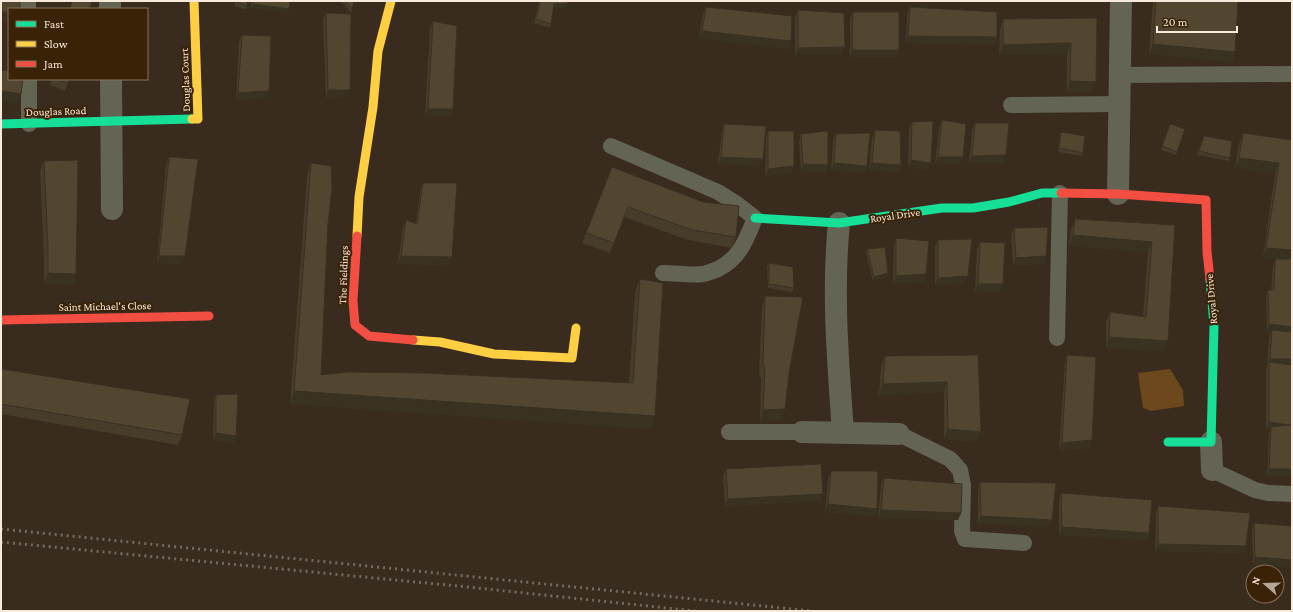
<svg xmlns="http://www.w3.org/2000/svg" width="1293" height="612" font-family="'Crimson Pro',serif">
<style>
.green{fill:#6d481d}
.lines{fill:none;stroke-linecap:round;stroke-linejoin:round}
.lane{stroke:#636453;stroke-width:16}
.street{stroke:#636453;stroke-width:22}
.fast{stroke:#16e098;stroke-width:9}
.slow{stroke:#ffcf43;stroke-width:9}
.jam{stroke:#f24e42;stroke-width:9}
.rail{stroke:#706c5e;stroke-width:3;stroke-dasharray:2 4;stroke-linecap:butt}
.wall{fill:#473c2a}
.shaded-wall{fill:#393122}
.building{fill:#524631;stroke:#393122}
.labels{text-anchor:middle;dominant-baseline:central;stroke-width:4;stroke-linejoin:round;paint-order:stroke}
.street-label{font-size:11px;fill:#f9e9da;stroke:#3a2206}
</style>
<rect width="100%" height="100%" fill="#392b1d"/>
<path class="green" d="M1170 369 1183 390 1184 406 1151 411 1143 408 1138 373Z"/>
<g class="lines">
<path class="lane" d="M28 1V9
M1119 75 1292 74
M1011 105 1119 104
M29 124V79
M611 146 718 192 737 204 755 218C746 240 740 258 718 269 713 271 708 273 703 274 691 276 676 273 663 273
M1057 338 1060 193
M729 432H802
M899 434 950 459 960 470 963 485 962 531 965 539 1024 543
M1212 470 1255 490 1268 493 1292 494"/>
<path class="street" d="M110 1V9
M111 79 112 209
M1118 194 1121 1
M839 223C832 292 838 362 843 432
M802 432 899 434
M1211 442 1212 470"/>
<path class="fast" d="M1 124 192 119
M755 218 839 223 942 208H973L1009 202 1042 193H1061
M1168 442H1211L1214 325 1210 279"/>
<path class="slow" d="M192 119H198L194 1
M357 236 359 197 373 107 378 51 391 1
M413 340 440 342 494 354 572 358 576 328"/>
<path class="jam" d="M1061 193 1118 194 1206 200 1207 252 1210 279
M357 236 353 301 355 325 369 336 413 340
M1 320 209 316"/>
<path class="rail" d="M1 529 812 611
M1 542 468 587 695 611"/>
</g>
<path class="wall" d="M235 1H247V6L246 10 235 6Z
M251 1H290L288 12 251 8Z
M343 1H354L351 13 342 2Z
M539 1H568L565 8H553L551 24 550 28 534 23Z
M1153 1H1238L1235 52 1232 62 1149 54Z
M706 7 791 41 789 49 699 38 703 14Z
M910 7 997 37 994 45 906 43 907 14Z
M798 10 842 55H795V17Z
M853 12 896 57H850V19Z
M326 13 347 97 326 98 323 20Z
M1097 18 1096 82 1092 92H1067V54L999 55 1000 30 1003 19Z
M433 21 451 116H425L430 29Z
M242 35 266 98 236 100 239 42Z
M51 79H69L65 91 50 85Z
M942 120 963 157 960 164H935L939 127Z
M912 122 931 163 928 170 908 167 909 129Z
M975 123 1003 163H969L972 130Z
M724 124 763 159 760 166 718 164 722 131Z
M1170 124 1185 129 1176 155 1161 150Z
M875 130 901 165 898 172 869 170 872 138Z
M768 131 792 173 765 176 766 138Z
M1061 132 1083 153 1082 156 1058 152 1060 136Z
M1243 133 1292 140V476H1267L1269 434 1270 430 1266 429V370L1267 366 1269 337 1271 332H1267L1266 297 1268 290H1271L1273 266 1275 259 1263 258 1275 173 1235 168 1239 144Z
M801 134 828 165 826 172H801L799 141Z
M836 134 867 166 864 173 831 170 833 141Z
M1204 136 1230 158 1229 161 1197 155Z
M169 157 185 256 182 264 157 263 166 165Z
M44 161 76 274 73 285 44 283V258L40 171Z
M311 163 328 224 321 375 629 383 635 292 640 279 655 416 650 429 290 404 307 176Z
M612 167 736 237 732 248 688 240 624 217 610 253 582 243Z
M423 183 452 257 449 265 398 264 403 227 406 220 416 223 420 191Z
M1075 219 1175 225 1168 341 1164 351 1106 348V322L1110 312 1143 316 1148 252 1069 246 1071 229Z
M1014 228 1044 264 1013 265 1011 235Z
M896 238 923 282 893 283 894 245Z
M938 240 965 284 935 285V247Z
M980 242 1000 292 975 291 977 249Z
M867 249 888 273 887 277 873 281 866 253Z
M769 263 794 288 792 292 768 288 767 266Z
M765 296 789 373 785 409 781 420 760 421 761 379 759 374 762 307Z
M978 355 977 442 944 439V392L879 395 881 366 885 356Z
M1067 355 1090 448 1059 450 1065 363Z
M1 369 182 435 178 445 1 414Z
M216 395 236 436 233 443 213 440 214 402Z
M726 469 823 494 820 501 725 506 723 476Z
M831 471 875 516 825 512 828 479Z
M884 478 961 513 958 520 878 518 881 485Z
M980 482 1052 520 1049 527 978 523V489Z
M1061 493 1149 533 1146 540 1059 535V500Z
M1158 506 1246 546 1244 553 1155 551 1156 514Z
M1254 523 1292 526 1253 565 1252 530Z"/>
<path class="shaded-wall" d="M253 4 289 9 288 12 251 8Z
M554 4H567L565 8H553Z
M1 12H9V23L1 22Z
M702 31 791 41 789 49 699 38Z
M908 36 997 37 994 45 906 43Z
M1071 43 1067 54 999 55 1003 45Z
M1153 44 1235 52 1232 62 1149 54Z
M845 47 842 55H795L798 48Z
M852 50H899L896 57H850Z
M1070 81 1096 82 1092 92H1067Z
M328 90H350L347 97 326 98Z
M1 91 21 94 17 104 1 101Z
M269 91 266 98 236 100 238 93Z
M428 109H453L451 116H425Z
M1006 155 1003 163H969L972 156Z
M721 157 763 159 760 166 718 164Z
M938 157H963L960 164H935Z
M1239 158 1279 163 1275 173 1235 168Z
M911 160 931 163 928 170 908 167Z
M834 163 867 166 864 173 831 170Z
M872 163 901 165 898 172 869 170Z
M803 164 828 165 826 172H801Z
M794 166 792 173 765 176 768 169Z
M1073 235 1152 242 1148 252 1069 246Z
M1266 248 1292 250V261L1263 258Z
M159 256H185L182 264 157 263Z
M401 256 452 257 449 265 398 264Z
M1046 256 1044 264 1013 265 1016 258Z
M48 273 76 274 73 285 44 283Z
M888 273 887 277 873 281 874 277Z
M926 274 923 282 893 283 896 276Z
M968 276 965 284 935 285 938 278Z
M978 284H1003L1000 292 975 291Z
M1269 324 1292 327V334L1272 330 1271 332H1267Z
M1109 337 1168 341 1164 351 1106 348Z
M1270 359H1292V366L1269 362 1267 366Z
M947 382 944 392 879 395 883 384Z
M294 391 655 416 650 429 290 404Z
M785 409 781 420 760 421 763 410Z
M1269 422 1292 424V430L1271 427 1270 430 1266 429Z
M948 429 981 432 977 442 944 439Z
M216 433 236 436 233 443 213 440Z
M1092 440 1090 448 1059 450 1062 443Z
M1269 469H1292V476H1267Z
M823 494 820 501 725 506 728 499Z
M828 504 877 509 875 516 825 512Z
M881 510 961 513 958 520 878 518Z
M981 516 1052 520 1049 527 978 523Z
M1062 527 1149 533 1146 540 1059 535Z
M1158 544 1246 546 1244 553 1155 551Z
M1255 557 1292 560V567L1253 565Z"/>
<path class="building" d="M1 1H20V9H9V12H1Z
M72 1H92L90 9H70Z
M236 1H247V6L236 2Z
M253 1H290L289 9 253 4Z
M346 1H354L352 9Z
M540 1H568L567 4H554L551 24 536 19Z
M1156 1H1238L1235 52 1153 44Z
M706 7 792 16 791 41 702 31Z
M910 7 997 12V37L908 36Z
M798 10 844 13 845 47 798 48Z
M853 12H899V50H852Z
M326 13 351 14 350 90H328Z
M1097 18 1096 82 1070 81 1071 43 1003 45V19Z
M433 21 457 26 453 109H428Z
M242 35 271 36 269 91 238 93Z
M1 70 9 71V79H23L21 94 1 91Z
M55 79H69L68 83Z
M942 120 966 124 963 157H938Z
M933 121 931 163 911 160 912 122Z
M975 123H1009L1006 155 972 156Z
M724 124 766 126 763 159 721 157Z
M1170 124 1185 129 1177 152 1162 146Z
M875 130 900 131 901 165 872 163Z
M768 131H794V166L768 169Z
M828 131V165L803 164 801 134Z
M1061 132 1085 136 1083 153 1059 148Z
M870 133 867 166 834 163 836 134Z
M1243 133 1292 140V250L1266 248 1279 163 1239 158Z
M1204 136 1232 141 1230 158 1199 151Z
M169 157 198 159 185 256H159Z
M78 160 76 274 48 273V247L44 161Z
M311 163 331 166 332 188 328 224 321 375 348 372 424 373 633 383 640 279 663 283 655 416 294 391Z
M612 167 703 202 739 206 736 237 692 230 628 207 614 243 586 233Z
M423 183H457L452 257 401 256 406 220 417 224Z
M1075 219 1175 225 1168 341 1109 337 1110 312 1146 317 1152 242 1073 235Z
M1048 227 1046 256 1016 258 1014 228Z
M896 238 929 241 926 274 896 276Z
M972 239 968 276 938 278V240Z
M980 242 1005 243 1003 284H978Z
M885 247 888 273 874 277 867 249Z
M1275 259H1292V327L1269 324 1268 290H1274Z
M769 263 793 267 794 288 769 284Z
M765 296 803 297 789 373 785 409 763 410 765 369 763 364Z
M1272 330 1292 332V359H1270Z
M978 355 981 432 948 429 947 382 883 384 885 356Z
M1067 355 1096 357 1092 440 1062 443Z
M1269 362 1292 365V424L1289 425 1269 422Z
M1 369 190 399 182 435 1 404Z
M238 394 236 436 216 433V395Z
M1289 425 1292 426V469H1269L1271 427Z
M821 464 823 494 728 499 726 469Z
M831 471H878L877 509 828 504Z
M884 478 962 484 961 513 881 510Z
M980 482 1056 483 1052 520 981 516Z
M1061 493 1152 500 1149 533 1062 527Z
M1158 506 1250 513 1246 546 1158 544Z
M1254 523 1292 526V560L1255 557Z"/>
<g class="labels">
<g class="street-label">
<text transform="translate(185 80) rotate(-92)">Douglas Court</text>
<text transform="translate(56 111) rotate(-2)">Douglas Road</text>
<text transform="translate(895 215) rotate(-8)">Royal Drive</text>
<text transform="translate(343 275) rotate(-88)">The Fieldings</text>
<text transform="translate(1211 299) rotate(-95)">Royal Drive</text>
<text transform="translate(105 306) rotate(-1)">Saint Michael's Close</text>
</g>
</g>
<rect width="1293" height="612" fill="none" stroke="#f9e9da" stroke-width="4"/>
<rect x="8" y="8" width="140" height="72" fill="#3a2206" stroke="#86725b"/>
<rect x="16" y="21" width="20" height="6" fill="#16e098" stroke="#86725b"/>
<text x="44" y="28" font-size="12" fill="#f9e9da">Fast</text>
<rect x="16" y="41" width="20" height="6" fill="#ffcf43" stroke="#86725b"/>
<text x="44" y="48" font-size="12" fill="#f9e9da">Slow</text>
<rect x="16" y="61" width="20" height="6" fill="#f24e42" stroke="#86725b"/>
<text x="44" y="68" font-size="12" fill="#f9e9da">Jam</text>
<g transform="translate(1265 584) rotate(290)"><circle r="19" fill="#3a2206" stroke="#86725b"/>
<path d="M0-3L7 15L0 10L-7 15Z" fill="#b6a698"/>
<text y="-6" font-size="11" font-weight="bold" text-anchor="middle" fill="#f9e9da">N</text>
</g>
<path d="M1157 26v6h80v-6" fill="none" stroke="#f9e9da" stroke-width="2"/>
<text x="1163" y="26" font-size="12" fill="#f9e9da" stroke="#3a2206" stroke-width="3" paint-order="stroke">20 m</text>
</svg>
